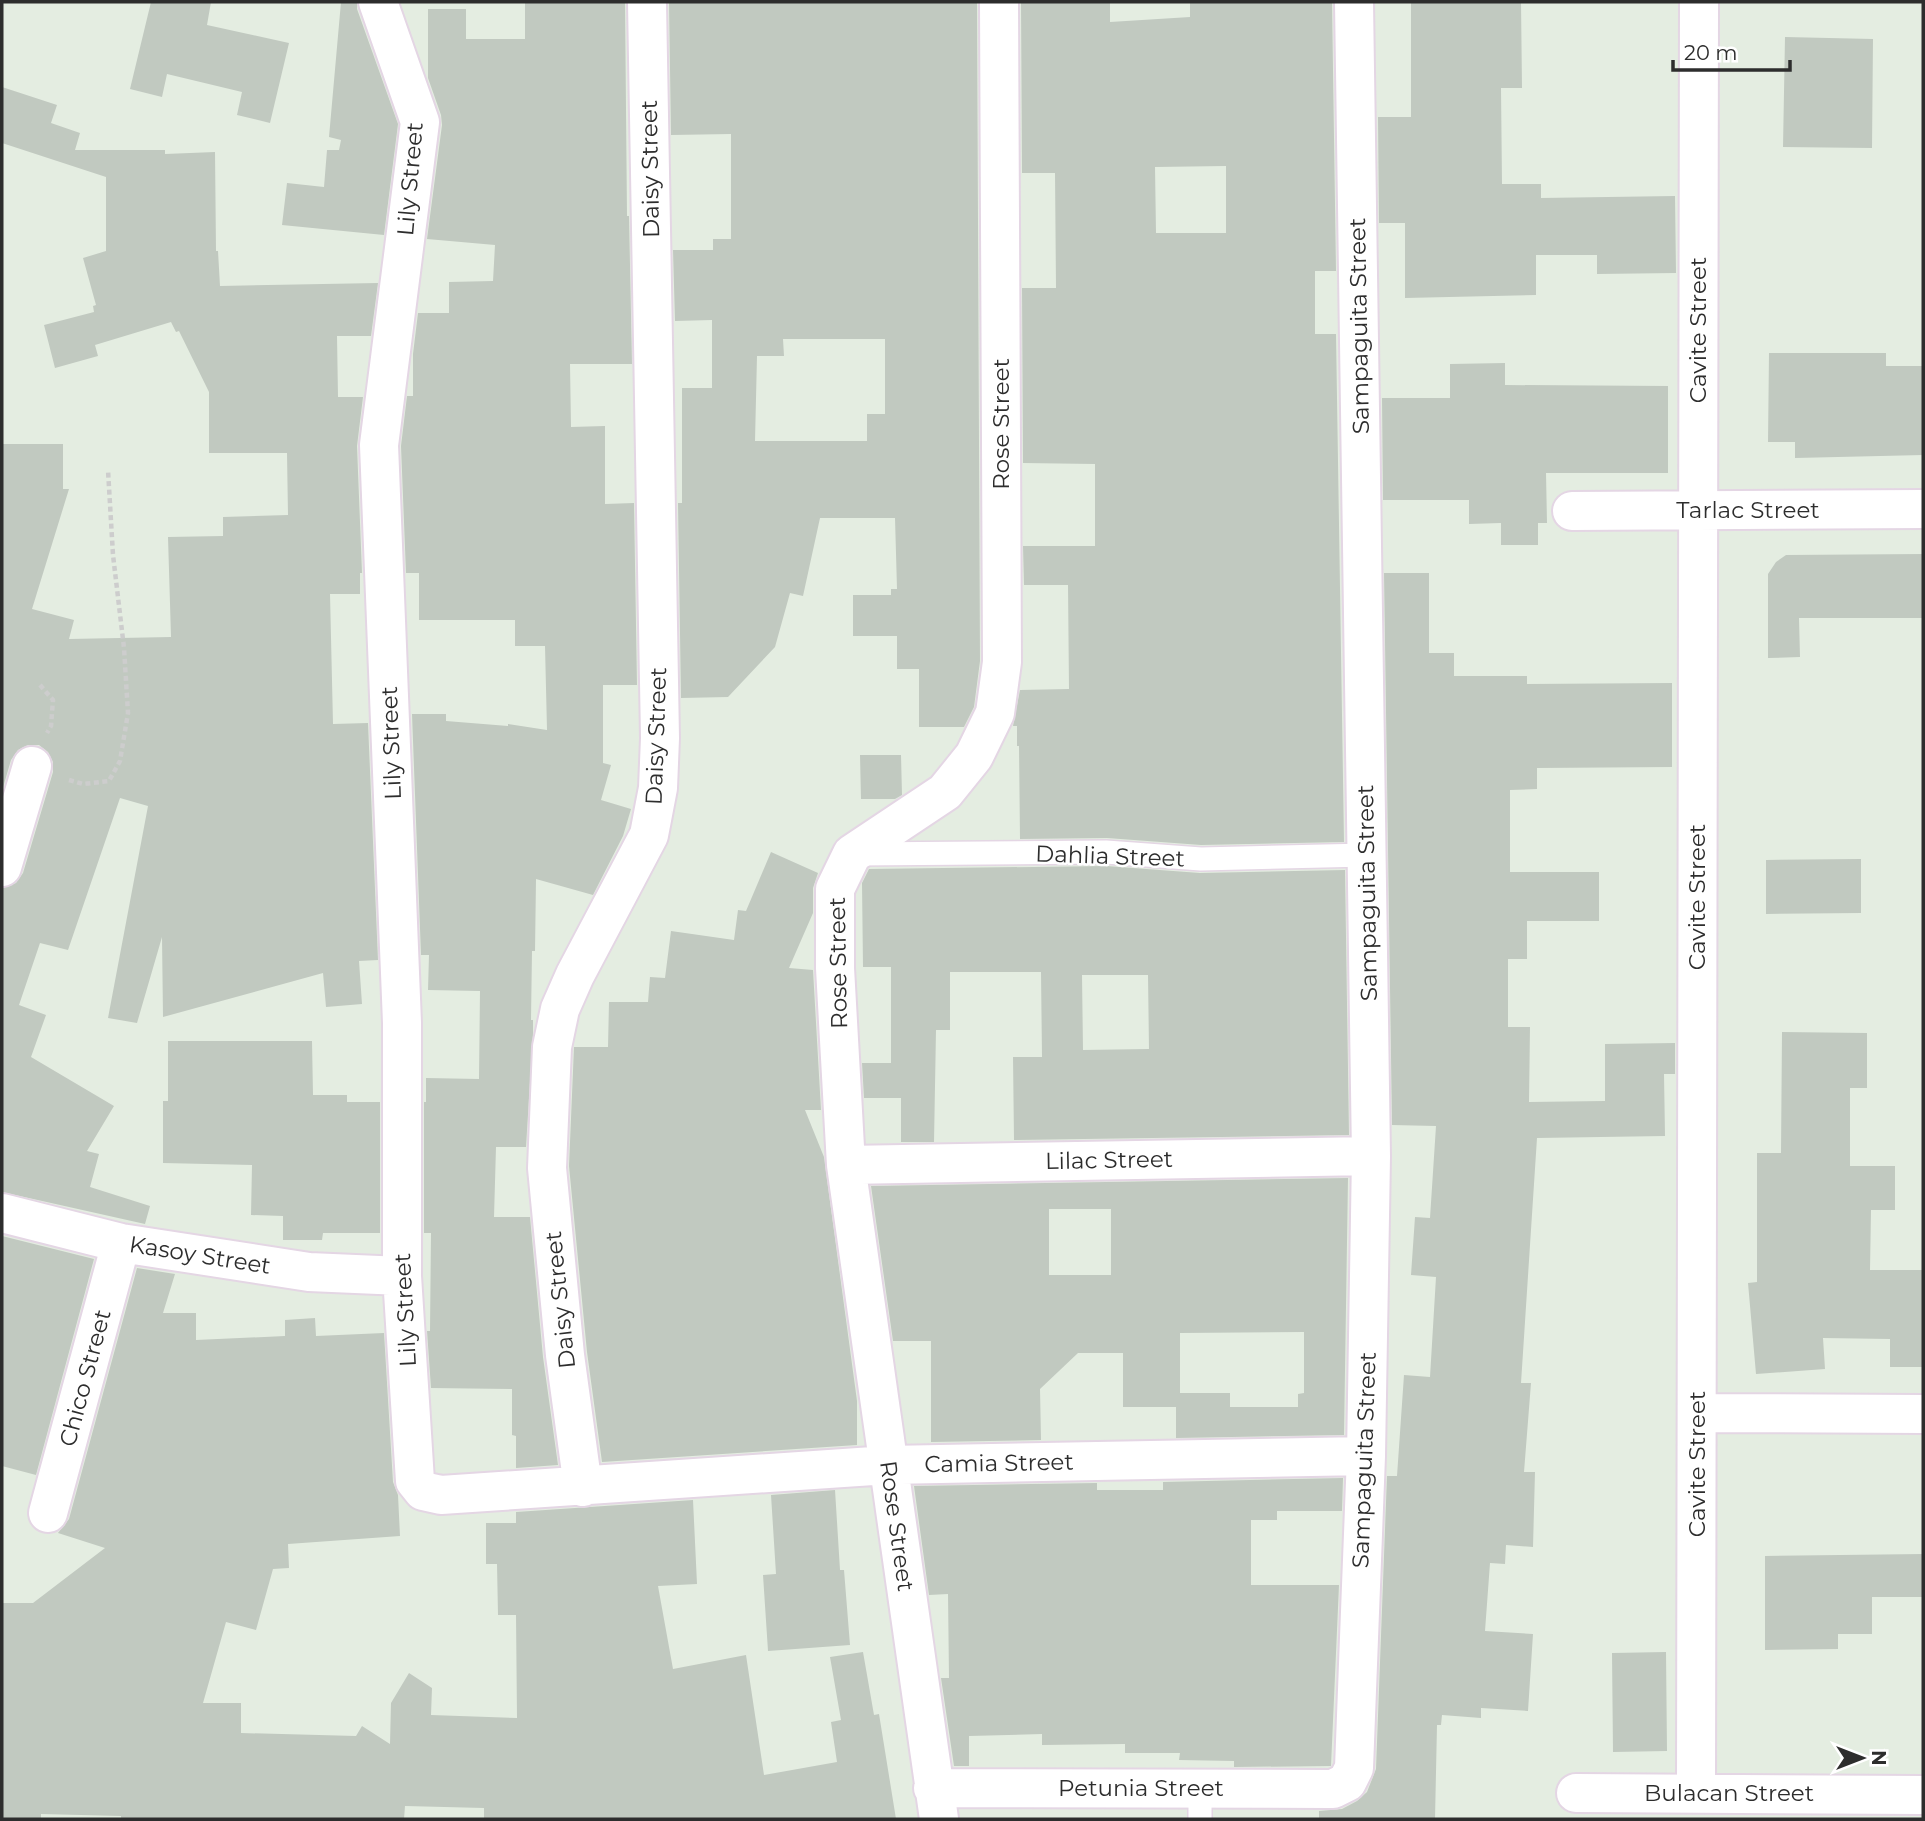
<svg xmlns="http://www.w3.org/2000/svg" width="1925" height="1821" font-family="Montserrat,sans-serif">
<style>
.building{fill:#c1c9c0;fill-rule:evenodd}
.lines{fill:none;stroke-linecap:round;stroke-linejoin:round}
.service-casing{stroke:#e4d6e4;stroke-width:26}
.minor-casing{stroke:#e4d6e4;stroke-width:42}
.path{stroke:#cdcdcd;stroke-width:4.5;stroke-dasharray:5 3.5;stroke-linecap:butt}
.service{stroke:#fff;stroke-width:23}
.minor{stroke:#fff;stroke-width:38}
.labels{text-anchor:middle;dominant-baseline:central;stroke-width:5;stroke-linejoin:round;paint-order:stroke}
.street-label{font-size:23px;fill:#2d2d2d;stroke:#fff}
</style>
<rect width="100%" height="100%" fill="#e4ede1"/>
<path class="building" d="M151 2H211L207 25 289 43 270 123 237 115 242 92 167 74 162 97 130 89Z
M341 2H357V9L398 124 384 235 282 225 287 183 324 187 327 150H339L341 140 329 137Z
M525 2H625L627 216H629L632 364H570L571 427 605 426V504L634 503 637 685H603V763L611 765 601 800 631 809 623 836 593 895 536 879 535 951H532L531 1020H533V1033L526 1147H496L494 1217H530L543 1357 558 1465 516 1468V1436L512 1435V1389L431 1388 427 1331H430L431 1233H424V1102H426V1078L479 1079 480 991 428 990 429 955H421L412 714H446V721L508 726V724L547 730 545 646H515V620H419V573H406L401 446 407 396H413V354L418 313H449V282L493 281 495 245 427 239 442 125 441 115 428 78V9H466V39H525Z
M669 2H977L980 661 974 707 964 727H919V669H897V636H853V595H891V589H897L895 518H820L803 596 790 593 775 647 728 697 681 698 678 503H682V388H712V320L675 321 673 250H713V239H731V134L671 135ZM783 339H885V414H867V441H755L757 356H784Z
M1021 2H1110V22L1190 17V2H1332L1336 271H1315V334H1336L1344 842 1201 845 1107 838 1020 839 1019 746H1017V726H1013L1020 690 1069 689 1068 585H1024L1023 546H1095V464L1023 463 1022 288H1056L1055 173H1022ZM1226 166V233H1156L1155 167Z
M1411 2H1521L1522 88H1501L1502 184H1541V198L1675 196 1676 273 1597 274V255H1536V295L1405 298V223H1379L1378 117H1411Z
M1785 37 1873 39 1872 148 1783 147Z
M2 87 57 105 51 123 80 133 75 150H165V154L215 152 216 251H218L220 286 378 283 371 336H337L338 397H363L357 446 362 573H360V594H330L333 724 368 723 378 960 359 961 362 1004 326 1007 323 973 163 1017 162 937 137 1023 108 1018 148 806 120 798 68 950 40 943 19 1005 46 1015 31 1057 114 1106 87 1151 99 1154 90 1187 150 1206 145 1224 2 1192V888L16 883 23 873 53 772V762L48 752 39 745H28L18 750 11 760 2 791V444H63V489H69L32 609 74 620 69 639 171 637 168 537 223 536V517L288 515 287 453H209V392L179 331 176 332 171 322 95 345 98 356 55 368 44 325 94 312 93 306 96 305 83 258 106 251V177L2 143Z
M1769 353H1886V366H1923V455L1795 458V442H1768Z
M1505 363V385L1668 386V473H1546L1547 523H1538V545H1501V523L1469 524V500H1383L1382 398H1450V364Z
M1923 554V618H1799L1800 657 1768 658V574L1776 562 1786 555Z
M1384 573H1429V653H1454V676H1527V684L1672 683V767L1537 768V789L1510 790V872H1599V921H1527V959H1508V1027H1530L1529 1102 1605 1101V1044L1675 1043V1074H1664L1665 1136 1537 1138 1521 1383H1531L1524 1472H1535L1533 1547 1506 1545 1505 1564 1490 1563 1485 1631 1533 1634 1528 1711 1481 1708V1718L1442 1715 1441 1725H1437L1435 1819H1319V1811L1342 1809 1357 1801 1367 1792 1376 1769 1387 1476H1397L1404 1375 1430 1377 1436 1277 1411 1275 1415 1217 1430 1218 1436 1126 1392 1125Z
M860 755H901L902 795 895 799H861Z
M771 852 818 873 813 888V913L789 968 813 970 821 1110H805L824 1157 857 1401V1445L602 1462 587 1352 569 1166 574 1047H608L609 1002H648L650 977 665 978 671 931 734 940 738 910 746 911Z
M1861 859V913L1766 914V860Z
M1106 866 1200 873 1345 870 1349 1135 1014 1140 1013 1057H1042L1041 972H950V1030H936L934 1142H901V1098H864L862 1063H891V967H863L862 883 869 869ZM1082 975H1148L1149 1049 1083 1050Z
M1782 1032 1867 1033V1088H1850V1166H1895V1210H1871L1870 1270H1923V1367H1890V1339L1823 1338 1825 1369 1756 1374 1748 1283 1757 1282V1153H1781Z
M168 1041H312L313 1095H347V1102H380V1233H323L322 1240H283V1216L251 1215 252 1165 163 1163V1101H168Z
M1348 1178 1344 1435 1176 1438V1407H1123V1353H1078L1040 1389 1041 1440 931 1442V1341H893L871 1186ZM1049 1209H1111V1275H1049ZM1304 1332V1393L1298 1394V1407H1230V1393H1180V1333Z
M2 1236 94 1259 36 1475 2 1466Z
M137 1268 175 1274 163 1313H196V1340L285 1336V1320L315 1318 316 1336 384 1333 393 1482 398 1495 400 1536 288 1544 289 1568 273 1569 256 1630 226 1622 203 1703H241V1733L356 1736 362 1726 390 1744 391 1703 409 1673 432 1688 431 1715 517 1718 516 1615H498L497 1564H486V1523H516V1512L693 1500 697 1584 658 1586 673 1669 746 1655 764 1775 837 1762 831 1722 841 1720 830 1657 863 1652 874 1715 879 1714 896 1819H484V1808L405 1806 404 1819H121V1816L41 1814V1819H2V1603H33L105 1548 58 1533 69 1519Z
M1343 1478 1342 1511H1277V1520H1251V1585H1339L1331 1766 1234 1767V1761L1179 1760 1180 1753H1125V1744L1042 1745V1734L969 1736V1766H954L941 1678H949L948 1594 929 1595 914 1486 1097 1483V1490H1163V1482Z
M835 1490 840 1570H844L850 1645 768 1651 763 1575 776 1574 771 1495Z
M1923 1554V1597H1872V1634H1838V1649L1765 1650V1556Z
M1666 1652 1667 1751 1613 1752 1612 1653Z"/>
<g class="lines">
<defs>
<path id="service" d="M856 854 1106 852 1201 859 1367 855
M1200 1788V1819"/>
<path id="minor" d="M378 2 420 122 379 445 402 1023V1276L415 1481 423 1491 441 1495 888 1465 1366 1456
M1572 511 1923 509
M2 867 32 766
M846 1165 1371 1156
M2 1213 121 1243 309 1272 402 1276
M1697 1413 1923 1414
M583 1487 565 1355 547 1168 552 1047 560 1009 575 975 649 835 658 788 660 738 647 2
M48 1513 121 1243
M933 1788 1333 1789 1347 1782 1354 1768 1366 1456 1371 1156 1354 2
M1696 1792 1699 2
M1576 1793 1923 1795
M939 1819 846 1165 835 968V889L852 854 945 792 974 756 995 713 1002 662 999 2"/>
</defs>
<use href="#service" class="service-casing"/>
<use href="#minor" class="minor-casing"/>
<path class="path" d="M40 685 53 700 51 726 47 733
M69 780 83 784 109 781 120 761 128 713 124 648 113 555 108 470"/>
<use href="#service" class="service"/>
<use href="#minor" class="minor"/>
</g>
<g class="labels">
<g class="street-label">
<text transform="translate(650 169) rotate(-91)">Daisy Street</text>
<text transform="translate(410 179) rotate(-85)">Lily Street</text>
<text transform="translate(1359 326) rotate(-91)">Sampaguita Street</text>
<text transform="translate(1698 330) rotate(-90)">Cavite Street</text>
<text transform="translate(1001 424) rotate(-90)">Rose Street</text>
<text x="1748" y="510">Tarlac Street</text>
<text transform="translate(656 736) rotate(-88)">Daisy Street</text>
<text transform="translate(391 743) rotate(-92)">Lily Street</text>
<text transform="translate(1110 856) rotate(2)">Dahlia Street</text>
<text transform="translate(1367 893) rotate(-91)">Sampaguita Street</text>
<text transform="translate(1697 897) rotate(-90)">Cavite Street</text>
<text transform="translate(838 963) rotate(-91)">Rose Street</text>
<text transform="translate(1109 1160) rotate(-1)">Lilac Street</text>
<text transform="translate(200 1255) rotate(9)">Kasoy Street</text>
<text transform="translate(560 1300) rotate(-96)">Daisy Street</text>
<text transform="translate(405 1310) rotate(-93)">Lily Street</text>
<text transform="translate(85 1378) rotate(-75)">Chico Street</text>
<text transform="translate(1364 1460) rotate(-88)">Sampaguita Street</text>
<text transform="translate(999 1463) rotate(-1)">Camia Street</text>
<text transform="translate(1697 1464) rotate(-90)">Cavite Street</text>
<text transform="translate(897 1526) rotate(82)">Rose Street</text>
<text x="1141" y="1788">Petunia Street</text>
<text x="1729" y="1793">Bulacan Street</text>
</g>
</g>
<rect width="1925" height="1821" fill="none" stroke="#2d2d2d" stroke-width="7"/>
<g transform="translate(1862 1758) rotate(90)" stroke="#ffffff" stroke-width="5" paint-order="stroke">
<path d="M0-5L12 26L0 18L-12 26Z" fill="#2d2d2d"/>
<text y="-10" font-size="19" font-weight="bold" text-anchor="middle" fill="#2d2d2d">N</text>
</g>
<path d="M1673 60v10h117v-10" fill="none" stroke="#2d2d2d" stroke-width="3.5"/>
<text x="1684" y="60" font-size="21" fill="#2d2d2d" stroke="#ffffff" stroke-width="5" paint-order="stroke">20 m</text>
</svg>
